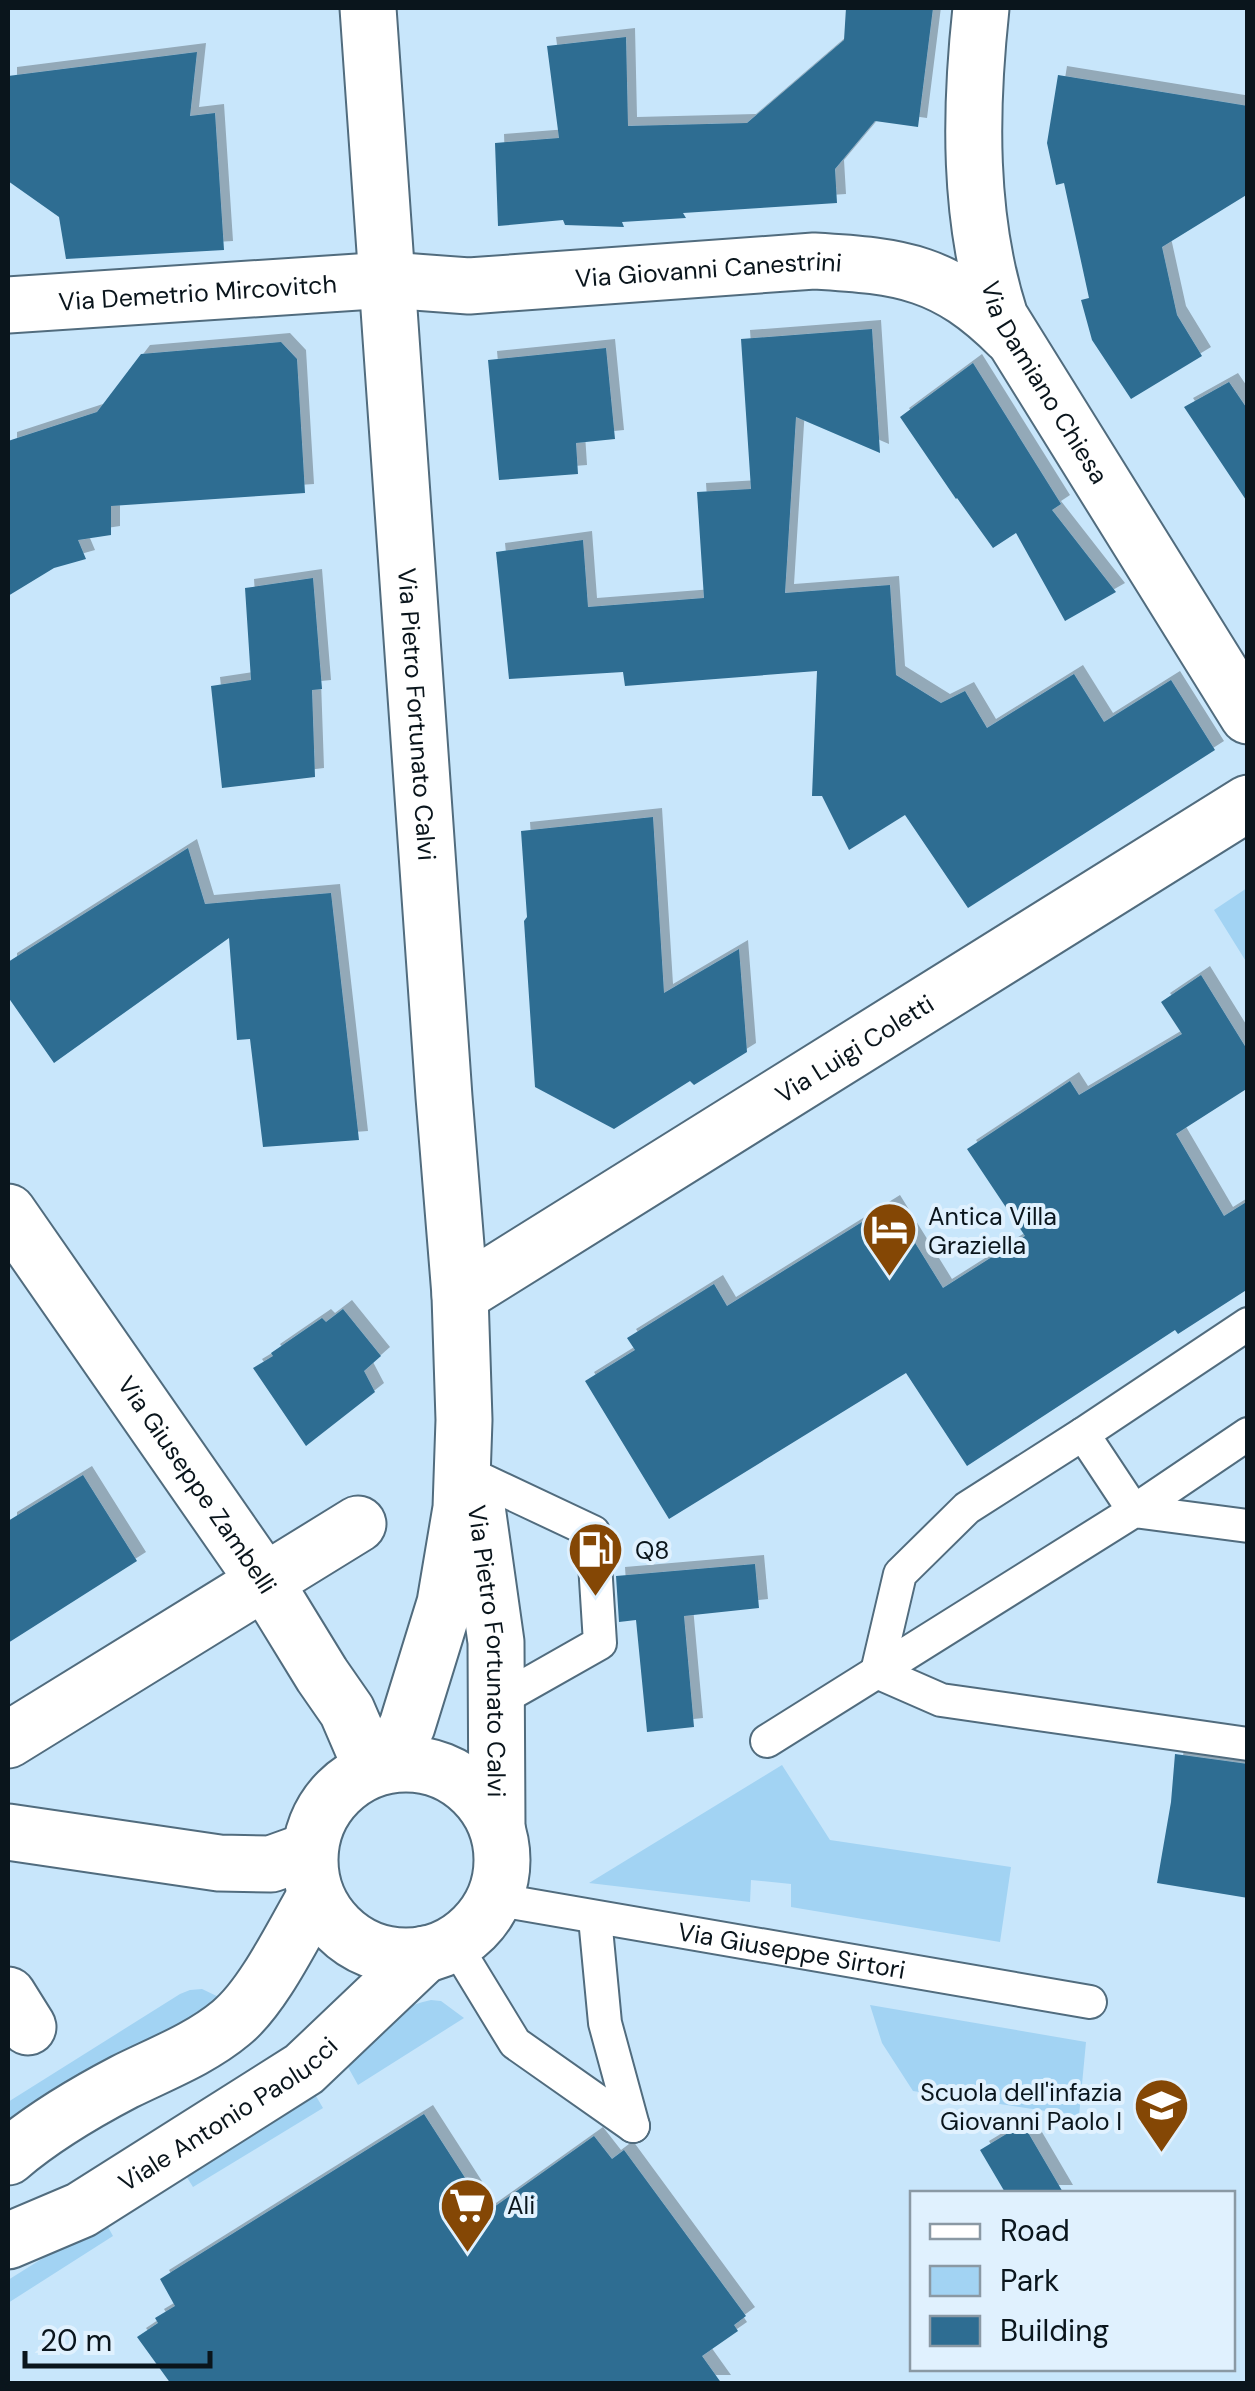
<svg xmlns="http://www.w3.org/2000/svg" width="1255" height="2391" font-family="'DM Sans',sans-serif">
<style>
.green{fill:#a2d3f3}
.building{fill:#2e6d92;filter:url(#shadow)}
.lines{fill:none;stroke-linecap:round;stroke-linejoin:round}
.service-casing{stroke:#516c7e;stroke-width:36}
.minor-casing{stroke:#516c7e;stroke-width:59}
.tertiary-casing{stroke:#516c7e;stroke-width:59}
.service{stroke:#fff;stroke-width:32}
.minor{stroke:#fff;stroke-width:55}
.tertiary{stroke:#fff;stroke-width:55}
.labels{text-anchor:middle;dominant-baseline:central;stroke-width:8;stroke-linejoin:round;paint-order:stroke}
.street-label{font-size:25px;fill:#0a151c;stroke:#e0f1fe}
.poi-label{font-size:25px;fill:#0a151c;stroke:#e0f1fe;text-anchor:start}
</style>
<defs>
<filter id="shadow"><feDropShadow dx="9" dy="-9" stdDeviation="0" flood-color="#0004"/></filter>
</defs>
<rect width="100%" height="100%" fill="#c8e6fb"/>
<path class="green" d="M1247 888V963L1214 910Z
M782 1765 830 1840 1011 1867 1000 1942 791 1907V1884L751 1880 750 1902 589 1883Z
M202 1989 223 1999 160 2036 123 2052 8 2125V2102L180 1994 190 1990Z
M431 2000 441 2001 464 2018 358 2085 344 2060C369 2034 393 2007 431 2000Z
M870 2005 1086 2042 1079 2116 913 2091 882 2043Z
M313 2091 323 2108 193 2187 183 2171Z
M104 2220 113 2236 8 2303V2280Z"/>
<path class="building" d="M846 8H933L918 127 875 121 835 169 837 203 683 213 686 218 622 222 624 227 565 225 563 220 498 226 495 143 559 138 547 46 626 37 628 126 747 123 844 40Z
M197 52 190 116 215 113 224 250 66 259 59 217 8 181V76Z
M1058 75 1248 106V194L1162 247 1177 315 1202 356 1131 399 1092 340 1081 300 1089 298 1064 183 1056 185 1047 143Z
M872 329 880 453 796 417 785 593 890 585 896 675 941 703 965 691 987 728 1074 674 1104 722 1171 680 1215 750 968 908 905 815 849 850 822 796H812L817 671 625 686 623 672 509 679 496 552 583 540 588 607 704 598 697 492 751 489 741 339Z
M281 342 297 359 305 493 111 506V535L78 540 86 559 54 568 8 596V441L97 412 141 354Z
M606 348 615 439 576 443 578 474 499 480 488 360Z
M973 363 1061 504 1052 510 1116 592 1065 621 1016 533 993 548 957 498 956 499 900 417Z
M1229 382 1248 410V503L1184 407Z
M313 578 322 689 312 690 315 777 222 788 211 686 251 680 245 588Z
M653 817 664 993 739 949 747 1052 694 1085 690 1081 614 1129 535 1087 524 921 527 917 521 831Z
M188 848 205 904 331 893 359 1140 263 1147 250 1039 237 1040 229 938 54 1063 8 997V962Z
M1201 975 1248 1051V1088L1176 1134 1224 1216 1248 1201V1289L1178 1334 1175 1330 967 1466 906 1373 669 1519 585 1381 635 1350 627 1338 714 1284 727 1306 891 1204 943 1288 1025 1236 967 1149 1070 1081 1079 1095 1182 1034 1161 1002Z
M343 1309 381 1356 364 1371 375 1392 306 1446 253 1368 273 1356 271 1353 322 1318 326 1322Z
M83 1475 137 1561 8 1643V1521Z
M755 1564 759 1608 684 1616 694 1727 647 1732 636 1620 619 1622 616 1576Z
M1175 1754 1248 1764V1898L1157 1883 1171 1802Z
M424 2114 487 2212 594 2136 612 2159 624 2150 746 2316 734 2325 738 2331 702 2356 722 2384H171L137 2337 158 2323 155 2318 175 2306 160 2279Z
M1023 2124 1064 2194H1006L980 2150Z"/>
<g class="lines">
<defs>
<g id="service">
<path d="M1083 1434 1248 1324"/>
<path d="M1248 1434 1134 1511 1083 1434 967 1508 900 1574 877 1672 941 1700 1248 1744"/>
<path d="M472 1475 593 1532 600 1643 496 1702"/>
<path d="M767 1741 1134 1511 1248 1526"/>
<path id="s1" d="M494 1899 1090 2002"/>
<path d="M595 1918 605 2023 633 2126"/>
<path d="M454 1943 515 2043 633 2126"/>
</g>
<g id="minor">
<path id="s2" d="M981 8C970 110 968 218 1000 317L1248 716"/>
<path id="s3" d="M8 305 388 280 469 286 814 261C903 266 946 272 1010 336"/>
<path id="s4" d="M8 1212 265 1582 322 1675 347 1711 372 1769"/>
<path id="s5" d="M460 1295 1248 803"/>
<path d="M8 1740 358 1524"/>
<path d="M8 1832 219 1863 271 1864 310 1850"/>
<path d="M8 1995 28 2027"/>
</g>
<g id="tertiary">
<path id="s6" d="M368 8 444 1097 460 1295 464 1420 461 1508 445 1603 407 1726 387 1765"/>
<path id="s7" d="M477 1507 496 1642 497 1826"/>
<circle cx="406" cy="1860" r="96"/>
<path d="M8 2157C43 2127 82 2104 124 2082 160 2064 200 2049 231 2023 264 1996 294 1932 316 1895"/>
<path id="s8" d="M8 2241 81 2210 304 2069 425 1954"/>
</g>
</defs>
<use href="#service" class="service-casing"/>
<use href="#minor" class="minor-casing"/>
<use href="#tertiary" class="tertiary-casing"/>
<use href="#service" class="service"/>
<use href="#minor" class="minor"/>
<use href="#tertiary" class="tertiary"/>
</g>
<defs>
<symbol id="hotel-pin" viewBox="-11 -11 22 30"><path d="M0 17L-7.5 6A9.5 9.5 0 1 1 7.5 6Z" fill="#844705" stroke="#e0f1fe"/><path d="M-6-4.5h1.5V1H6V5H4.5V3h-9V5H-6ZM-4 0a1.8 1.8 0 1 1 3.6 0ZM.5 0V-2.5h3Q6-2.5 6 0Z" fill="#fff"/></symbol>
<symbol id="fuel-pin" viewBox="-11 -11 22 30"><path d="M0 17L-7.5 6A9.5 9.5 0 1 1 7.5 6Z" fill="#844705" stroke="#e0f1fe"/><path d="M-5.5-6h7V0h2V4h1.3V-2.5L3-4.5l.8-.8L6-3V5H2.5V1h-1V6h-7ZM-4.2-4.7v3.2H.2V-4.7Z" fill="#fff"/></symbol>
<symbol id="school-pin" viewBox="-11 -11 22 30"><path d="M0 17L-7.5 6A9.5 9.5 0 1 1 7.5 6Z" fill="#844705" stroke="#e0f1fe"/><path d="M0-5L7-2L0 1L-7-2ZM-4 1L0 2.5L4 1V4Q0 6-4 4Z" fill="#fff"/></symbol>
<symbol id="supermarket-pin" viewBox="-11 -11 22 30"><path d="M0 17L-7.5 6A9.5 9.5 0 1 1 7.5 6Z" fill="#844705" stroke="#e0f1fe"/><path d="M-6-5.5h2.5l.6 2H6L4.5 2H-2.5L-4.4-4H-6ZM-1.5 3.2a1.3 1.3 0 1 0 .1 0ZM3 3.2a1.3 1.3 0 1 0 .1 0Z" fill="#fff"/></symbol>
</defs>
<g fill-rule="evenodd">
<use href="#hotel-pin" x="858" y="1198" width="63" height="86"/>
<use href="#fuel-pin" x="564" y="1518" width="63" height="86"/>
<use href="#school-pin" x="1130" y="2074" width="63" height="86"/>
<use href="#supermarket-pin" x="436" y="2174" width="63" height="86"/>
</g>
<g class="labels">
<g class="street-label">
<text stroke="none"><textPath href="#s3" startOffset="702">Via Giovanni Canestrini</textPath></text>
<text stroke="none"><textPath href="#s3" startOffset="190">Via Demetrio Mircovitch</textPath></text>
<text stroke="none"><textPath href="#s2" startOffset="390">Via Damiano Chiesa</textPath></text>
<text stroke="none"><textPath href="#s6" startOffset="708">Via Pietro Fortunato Calvi</textPath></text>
<text stroke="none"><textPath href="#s5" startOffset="465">Via Luigi Coletti</textPath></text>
<text stroke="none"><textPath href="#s4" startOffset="332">Via Giuseppe Zambelli</textPath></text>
<text stroke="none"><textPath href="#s7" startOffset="145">Via Pietro Fortunato Calvi</textPath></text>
<text stroke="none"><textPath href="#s1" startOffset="302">Via Giuseppe Sirtori</textPath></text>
<text stroke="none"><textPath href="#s8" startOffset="255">Viale Antonio Paolucci</textPath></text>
</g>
<g class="poi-label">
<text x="928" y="1216">Antica Villa<tspan x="928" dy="29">Graziella</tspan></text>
<text x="635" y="1550">Q8</text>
<text x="1122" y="2092" text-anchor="end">Scuola dell'infazia<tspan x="1122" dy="29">Giovanni Paolo I</tspan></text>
<text x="507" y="2205">Ali</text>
</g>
</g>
<rect width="1255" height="2391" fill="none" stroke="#0a151c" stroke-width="20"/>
<rect x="910" y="2191" width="325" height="180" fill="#e0f1fe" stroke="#8a99a4" stroke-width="2.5"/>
<rect x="930" y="2224" width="50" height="15" fill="#ffffff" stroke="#8a99a4" stroke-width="2.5"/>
<text x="1000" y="2241" font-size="30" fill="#0a151c">Road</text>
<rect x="930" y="2266" width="50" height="30" fill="#a2d3f3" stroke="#8a99a4" stroke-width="2.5"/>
<text x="1000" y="2291" font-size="30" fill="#0a151c">Park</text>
<rect x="930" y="2316" width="50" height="30" fill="#2e6d92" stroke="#8a99a4" stroke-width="2.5"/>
<text x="1000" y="2341" font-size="30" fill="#0a151c">Building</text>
<path d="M25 2351v15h185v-15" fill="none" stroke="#0a151c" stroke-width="5"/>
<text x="40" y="2351" font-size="30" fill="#0a151c" stroke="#e0f1fe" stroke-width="8" paint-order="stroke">20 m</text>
</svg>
